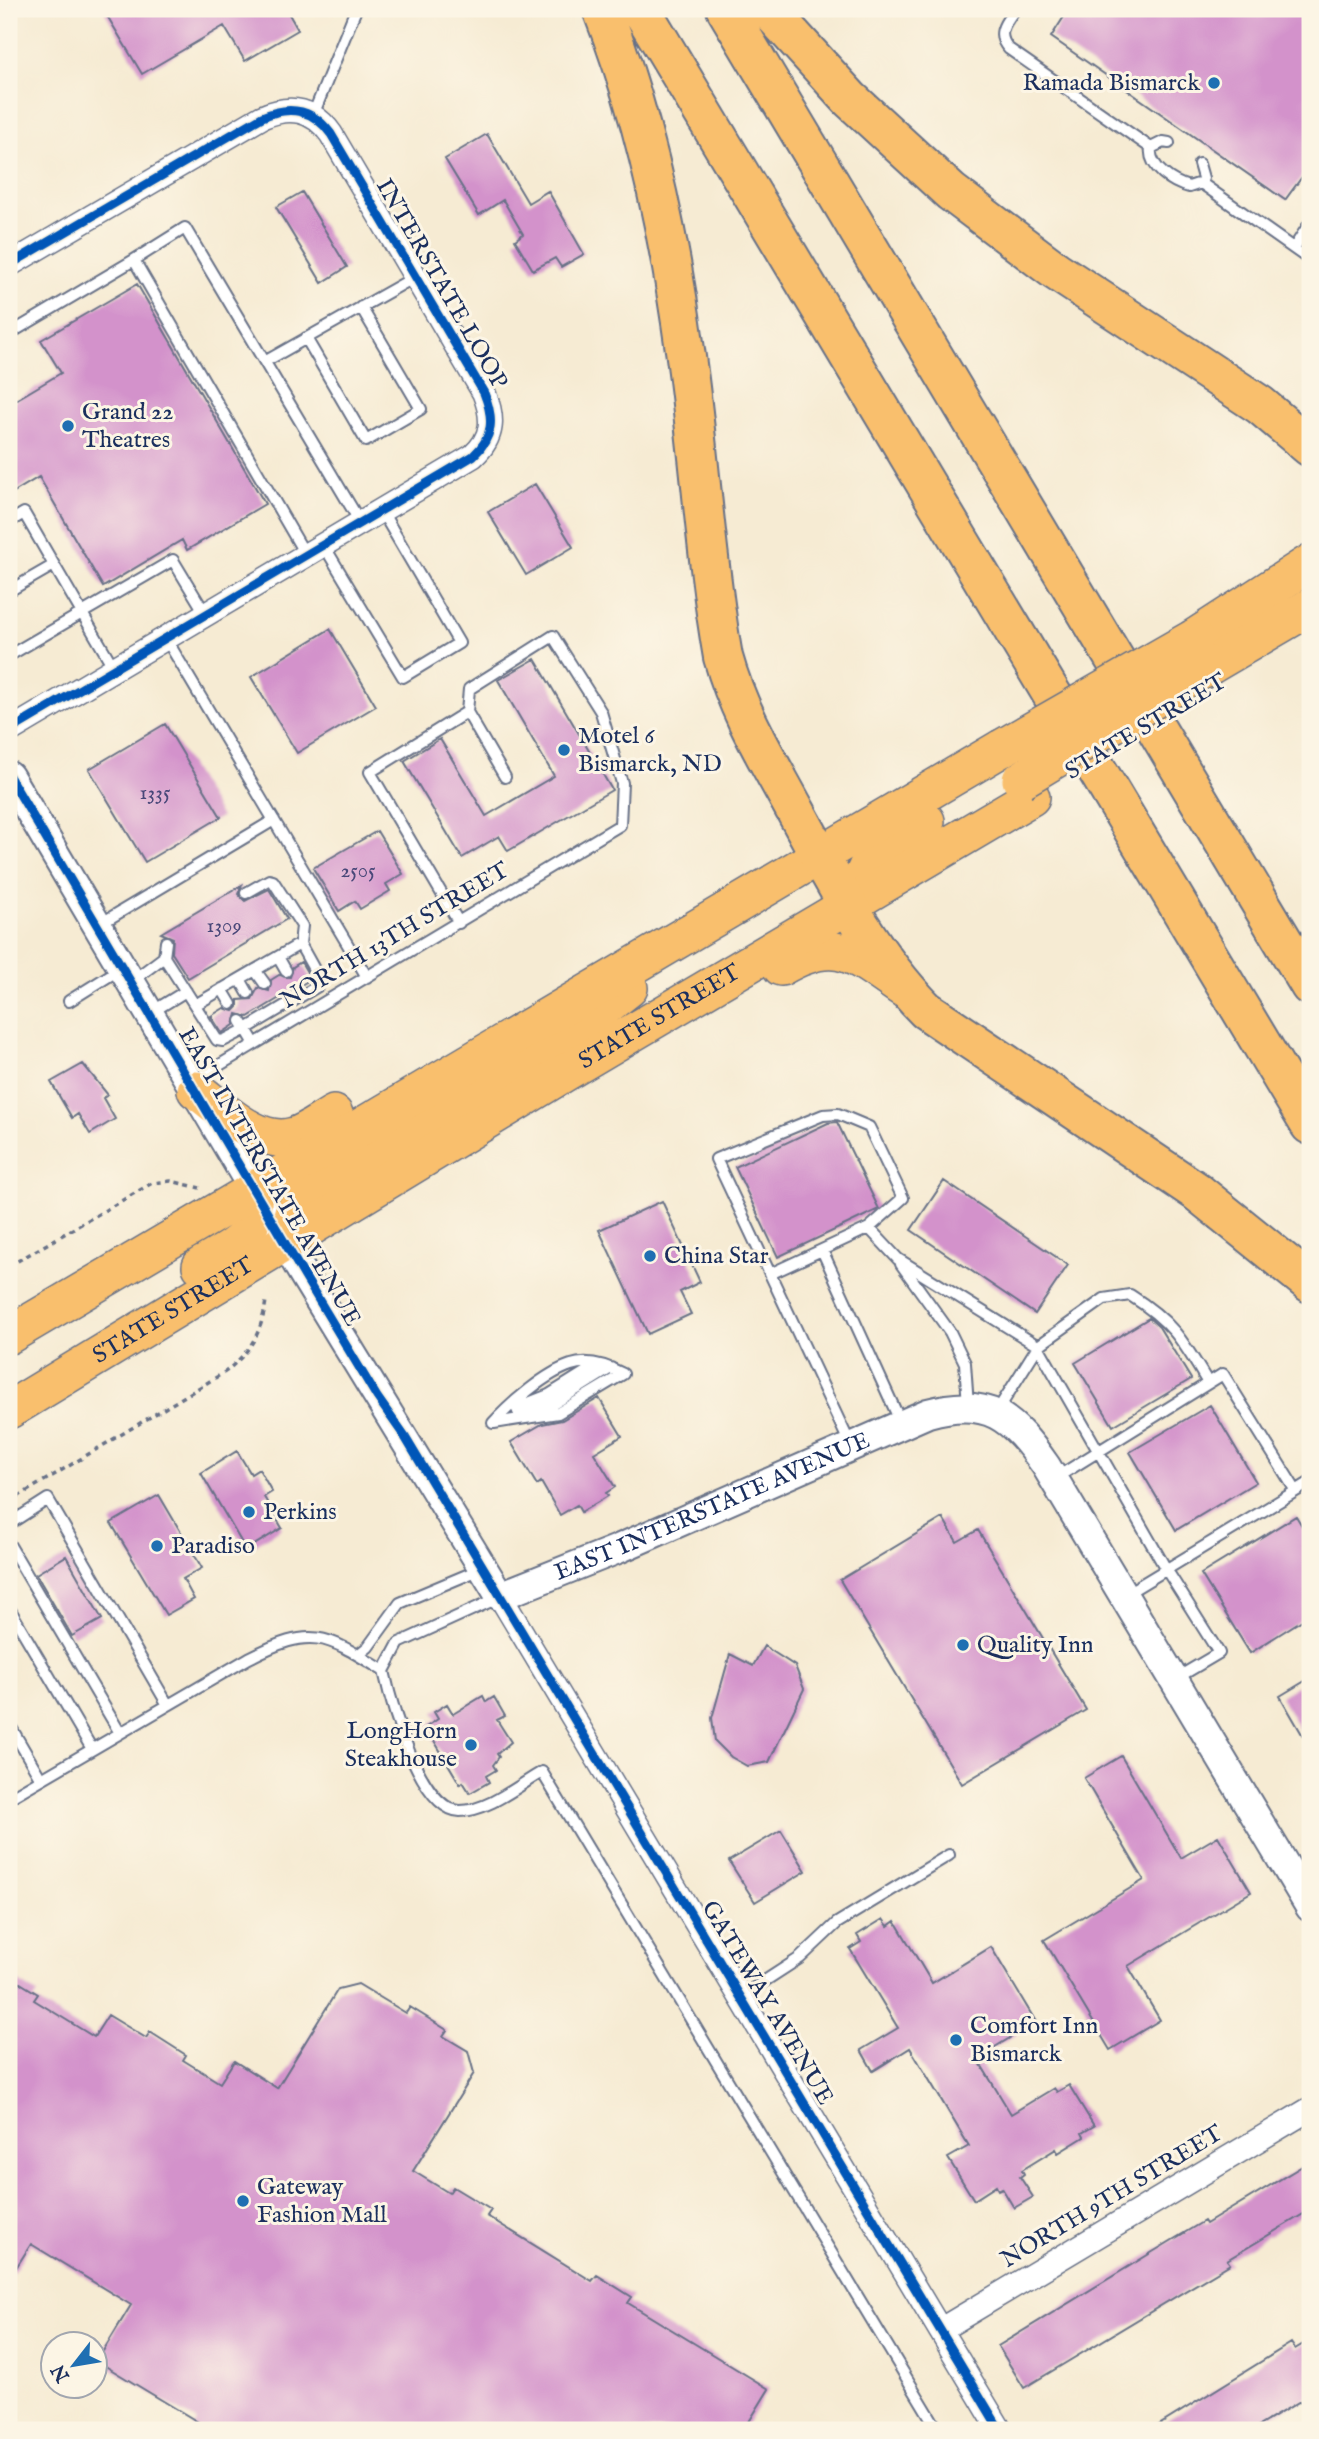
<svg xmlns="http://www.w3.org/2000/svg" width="1319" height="2439" font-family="'IM FELL English',serif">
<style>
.building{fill:#d392cb}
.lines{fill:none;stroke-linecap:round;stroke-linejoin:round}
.service-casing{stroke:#687187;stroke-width:14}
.minor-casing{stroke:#687187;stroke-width:26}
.tertiary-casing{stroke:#687187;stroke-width:32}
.trunk-casing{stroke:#687187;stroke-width:40}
.motorway-casing{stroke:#687187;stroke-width:42}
.path{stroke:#687187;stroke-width:3.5;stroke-dasharray:5 5;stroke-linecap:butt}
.service{stroke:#fff;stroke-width:10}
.minor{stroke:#fff;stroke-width:23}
.tertiary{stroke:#fff;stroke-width:28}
.trunk{stroke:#f9bf6d;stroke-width:37}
.motorway{stroke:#f9bf6d;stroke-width:38}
.trunk-bridge-casing{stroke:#687187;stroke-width:40;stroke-linecap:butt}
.trunk-bridge{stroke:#f9bf6d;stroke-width:37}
.cycleway-casing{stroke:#fcf5e5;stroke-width:13}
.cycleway{stroke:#0057b8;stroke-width:9}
.poi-dot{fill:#1f6fb2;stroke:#fcf5e5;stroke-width:2.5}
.labels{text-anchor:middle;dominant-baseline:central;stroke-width:6;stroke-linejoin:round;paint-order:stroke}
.number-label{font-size:21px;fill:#494879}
.poi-label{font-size:24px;fill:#1b2f5e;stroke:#fcf5e5;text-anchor:start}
.street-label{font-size:24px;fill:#1b2f5e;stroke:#fcf5e5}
</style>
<rect width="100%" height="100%" fill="#fcf5e5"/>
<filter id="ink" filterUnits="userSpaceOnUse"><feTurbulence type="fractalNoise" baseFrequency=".0143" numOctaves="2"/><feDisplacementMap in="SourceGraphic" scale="14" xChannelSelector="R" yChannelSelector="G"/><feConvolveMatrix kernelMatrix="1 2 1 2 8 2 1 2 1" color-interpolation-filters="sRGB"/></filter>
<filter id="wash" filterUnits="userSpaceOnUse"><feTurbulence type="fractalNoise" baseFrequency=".00686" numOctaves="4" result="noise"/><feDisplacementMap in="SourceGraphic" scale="28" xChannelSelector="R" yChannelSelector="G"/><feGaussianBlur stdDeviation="1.57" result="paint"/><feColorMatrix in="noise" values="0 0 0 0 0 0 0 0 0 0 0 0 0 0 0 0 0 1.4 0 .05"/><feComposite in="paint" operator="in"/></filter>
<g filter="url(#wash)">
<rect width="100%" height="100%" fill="#f6ebd3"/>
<g id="blocks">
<path class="building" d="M103 9H286L298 30 245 61 224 26 142 74Z
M1069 9H1310V166L1285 200 1051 37Z
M487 134 528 203 548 191 584 254 561 267 555 258 533 270 515 240 523 234 503 200 479 215 445 159Z
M302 192 347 267 322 283 276 207Z
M137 284 265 504 187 550 182 540 103 587 39 477 9 495V404L61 373 41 340Z
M535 484 573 547 526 575 488 512Z
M330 629 376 706 297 753 251 677Z
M535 659 612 790 508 851 499 836 462 858 404 761 440 739 486 816 554 776 498 680Z
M165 724 221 817 145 862 89 769Z
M377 831 403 874 386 884 390 891 360 909 355 901 339 911 313 868Z
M242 885 238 894 245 901 269 889 287 919 188 978 172 953 173 938 161 933Z
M301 962 311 979 248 1017 237 1014 234 1025 222 1033 211 1016 224 1008 234 1011 238 1007V1000L252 999 258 988 269 991 271 980 279 975 290 977 293 967Z
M83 1064 108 1095 103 1098 115 1119 90 1134 78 1114 72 1118 51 1082Z
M837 1122 879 1209 778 1257 735 1167 828 1123Z
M944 1181 1068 1265 1035 1314 911 1230Z
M662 1201 700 1282 680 1292 691 1314 648 1334 599 1230Z
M1149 1318 1159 1327 1191 1379 1113 1426 1075 1363Z
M599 1398 622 1436 594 1453 615 1487 606 1493 608 1496 581 1512 577 1505 560 1515 541 1482 537 1485 511 1442 542 1424 562 1420Z
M1210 1405 1256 1482 1176 1530 1130 1452Z
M237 1451 251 1474 259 1469 272 1492 264 1497 282 1528 246 1550 201 1473Z
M159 1495 202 1568 183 1579 194 1599 166 1615 111 1523Z
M1296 1516 1310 1539V1615L1250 1653 1201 1574Z
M943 1518 957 1542 978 1530 1086 1710 962 1784 840 1580Z
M66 1556 102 1619 72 1636 36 1574Z
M764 1646 795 1666 804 1689 769 1762 747 1766 731 1757 715 1741 712 1718 730 1654 753 1666Z
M1310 1678V1748L1280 1696Z
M483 1696 486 1702 494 1697 505 1716 497 1720 511 1742 497 1754 499 1757 493 1765 496 1770 486 1776 489 1782 470 1793 463 1782 460 1784 426 1727 438 1719 434 1712 447 1704 453 1714Z
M1121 1756 1181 1858 1218 1836 1251 1892 1128 1966 1160 2020 1110 2050 1044 1940 1144 1880 1084 1778Z
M781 1830 806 1871 755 1902 729 1861Z
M883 1919 888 1926 895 1921 932 1983 991 1947 1036 2022 977 2058 1011 2114 1054 2088 1057 2092 1069 2085 1094 2126 1082 2133 1084 2137 1058 2153 1056 2149 1022 2170 1024 2174 1020 2177 1033 2197 1014 2208 1002 2188 998 2190 996 2186 974 2200 948 2158 969 2146 910 2048 873 2071 861 2050 898 2028 850 1949 861 1942 857 1935Z
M9 1976 38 1994 34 2000 94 2037 108 2015 146 2038 150 2032 186 2055 183 2060 220 2083 234 2061 277 2088 338 1989 358 1984 406 2013 410 2007 447 2030 443 2036 468 2051 474 2073 413 2171 449 2193 453 2187 491 2210 487 2216 592 2281 597 2275 632 2297 628 2303 769 2389 744 2430H192L198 2422 97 2361 131 2305 31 2244 9 2279Z
M1304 2165 1310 2175V2210L1227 2260 1230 2264 1024 2388 998 2346 1146 2256 1204 2221 1206 2224Z
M1310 2340V2395L1252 2430H1151L1291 2343 1295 2349Z"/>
</g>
</g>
<g filter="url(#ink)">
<use href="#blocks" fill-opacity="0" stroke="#687187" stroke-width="2"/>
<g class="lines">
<defs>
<path id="service" d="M1015 9C1005 23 995 34 1009 49L1151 148
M313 115 356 9
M1169 143 1163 142 1151 148C1148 167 1173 183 1189 187L1201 183 1203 178 1199 164
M1201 183 1310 260
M1294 248 1310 223
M9 334 134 260
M306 338 366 441 421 409 361 307
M266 361 415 277
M9 522 24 513 54 565
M323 544 403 677 459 643 381 510
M305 554 134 260 185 228 360 522
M9 591 54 565 114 668
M165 637 367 977
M9 653 10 655 173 560 205 613
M246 893 269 880 273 881 302 926 300 944 320 980 318 986 246 1029 255 1044
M459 923 370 772 467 712 505 777
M100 924 274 820
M166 942 164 957 217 1040 223 1041 246 1029 241 1021
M278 957 286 971
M255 970 265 984
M240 979 248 993
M132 981 164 957
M222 989 231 1004
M69 1001 120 969
M195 1005 300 944
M150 1013 186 991
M193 1081 620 825 622 783 601 712 553 636 469 689 467 712
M869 1228 898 1259 1038 1346 996 1413
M822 1250 901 1423
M901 1264 950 1332 965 1363 968 1405
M770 1274 869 1228 903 1198 869 1127 838 1114 823 1115 716 1159 851 1446
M516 1408 549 1395 597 1365
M518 1412 553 1404 611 1368
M493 1423C511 1403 546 1373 571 1365 588 1359 608 1366 623 1374
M494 1423 558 1413 623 1374
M1054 1479 1223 1374 1296 1491 1124 1595
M1296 1491 1309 1483 1310 1486
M9 1524 48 1499 168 1705
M9 1544 120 1733
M9 1608 92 1749
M358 1655 368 1647 400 1603 481 1569
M384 1671 399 1643 498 1598
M1175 1679 1219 1653 1166 1569 1038 1346 1104 1299 1130 1295C1173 1322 1183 1341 1208 1383
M9 1724 41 1779
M9 1798 249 1658C313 1625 326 1635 384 1671 391 1703 420 1810 460 1811 488 1811 519 1785 542 1772L938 2430
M740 1997 800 1958 837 1923 949 1855
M9 2418 16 2430"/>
<path id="minor" d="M9 265 262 117C290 105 313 109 331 134L484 393C494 418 494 437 473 456L9 731
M500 1596 1000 2430
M940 2330 1310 2109"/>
<g id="tertiary">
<path id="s1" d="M9 776 305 1277 500 1596 618 1549 928 1413C988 1396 1012 1417 1046 1466L1310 1907"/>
</g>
<g id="trunk">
<path d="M1194 638 1310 563"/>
<path d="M1211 665 1310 607"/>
<path d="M850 905 871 859 886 845 926 821"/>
<path d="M781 967C838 934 855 956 904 989"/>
<path d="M196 1090C222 1109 259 1147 294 1136 308 1132 321 1121 334 1114"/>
<path d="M285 1242 293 1212 303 1200 555 1046 629 988"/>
<path d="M201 1266C243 1241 255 1240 253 1188"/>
<path d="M9 1335 1002 748"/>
<path id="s2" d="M9 1410 566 1072 1031 797"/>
</g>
<path id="motorway" d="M602 9C645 118 669 234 685 350 700 452 705 555 723 657 738 712 768 760 795 810 833 880 870 953 926 1010L1196 1191 1310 1283
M641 9 1310 1125
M726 9 1310 986
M768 9 850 99 951 192 1056 271 1260 405 1310 447"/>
</defs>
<use href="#service" class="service-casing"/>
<use href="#minor" class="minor-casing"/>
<use href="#tertiary" class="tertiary-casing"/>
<use href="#trunk" class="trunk-casing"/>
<use href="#motorway" class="motorway-casing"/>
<path class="path" d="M9 1266 152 1183 171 1181 200 1188
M9 1502 225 1372C250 1352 262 1333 266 1300"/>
<use href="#service" class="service"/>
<use href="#minor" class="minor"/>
<use href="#tertiary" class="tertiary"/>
<use href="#trunk" class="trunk"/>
<use href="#motorway" class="motorway"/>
<defs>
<path id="trunk-bridge" d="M1002 748 1194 638
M1021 780 1211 665"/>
</defs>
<use href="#trunk-bridge" class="trunk-bridge-casing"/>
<use href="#trunk-bridge" class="trunk-bridge"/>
<defs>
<path id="cycleway" d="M9 265 262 117C290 105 313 109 331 134L484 393C494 418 494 437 473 456L9 731
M9 776 305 1277 377 1397 405 1437 1000 2430"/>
</defs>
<use href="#cycleway" class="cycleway-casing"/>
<use href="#cycleway" class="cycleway"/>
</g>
</g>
<g class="poi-dot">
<circle cx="1214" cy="83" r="7"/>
<circle cx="68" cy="426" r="7"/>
<circle cx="564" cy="750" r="7"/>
<circle cx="650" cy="1256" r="7"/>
<circle cx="249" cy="1512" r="7"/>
<circle cx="157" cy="1546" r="7"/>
<circle cx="963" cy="1645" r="7"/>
<circle cx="471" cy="1745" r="7"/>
<circle cx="956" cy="2040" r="7"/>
<circle cx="243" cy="2201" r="7"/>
</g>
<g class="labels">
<g class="number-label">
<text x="155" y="793">1335</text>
<text x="358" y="871">2505</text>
<text x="224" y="926">1309</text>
</g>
<g class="poi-label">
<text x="1200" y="83" text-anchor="end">Ramada Bismarck</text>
<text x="82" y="412">Grand 22<tspan x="82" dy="28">Theatres</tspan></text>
<text x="578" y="736">Motel 6<tspan x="578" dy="28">Bismarck, ND</tspan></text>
<text x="664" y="1256">China Star</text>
<text x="263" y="1512">Perkins</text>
<text x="171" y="1546">Paradiso</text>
<text x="977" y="1645">Quality Inn</text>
<text x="457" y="1731" text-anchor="end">LongHorn<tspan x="457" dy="28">Steakhouse</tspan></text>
<text x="970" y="2026">Comfort Inn<tspan x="970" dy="28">Bismarck</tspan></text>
<text x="257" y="2187">Gateway<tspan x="257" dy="28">Fashion Mall</tspan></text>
</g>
<g class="street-label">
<text transform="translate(441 284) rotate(60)">INTERSTATE LOOP</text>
<text transform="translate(1146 727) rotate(-31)">STATE STREET</text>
<text transform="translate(395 936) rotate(-31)">NORTH 13TH STREET</text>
<text stroke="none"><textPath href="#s2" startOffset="760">STATE STREET</textPath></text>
<text transform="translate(269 1177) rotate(60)">EAST INTERSTATE AVENUE</text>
<text stroke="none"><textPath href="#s2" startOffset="192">STATE STREET</textPath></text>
<text stroke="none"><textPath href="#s1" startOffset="1186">EAST INTERSTATE AVENUE</textPath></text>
<text transform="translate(767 2003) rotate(59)">GATEWAY AVENUE</text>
<text transform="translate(1112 2197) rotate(-31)">NORTH 9TH STREET</text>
</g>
</g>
<rect width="1319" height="2439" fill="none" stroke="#fcf5e5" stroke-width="35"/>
<g transform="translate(74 2365) rotate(239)"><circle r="33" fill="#fcf5e5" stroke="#a2a6af" stroke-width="2"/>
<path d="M0-5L12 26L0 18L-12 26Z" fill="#1f6fb2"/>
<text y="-10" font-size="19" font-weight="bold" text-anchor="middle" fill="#1b2f5e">N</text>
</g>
</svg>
